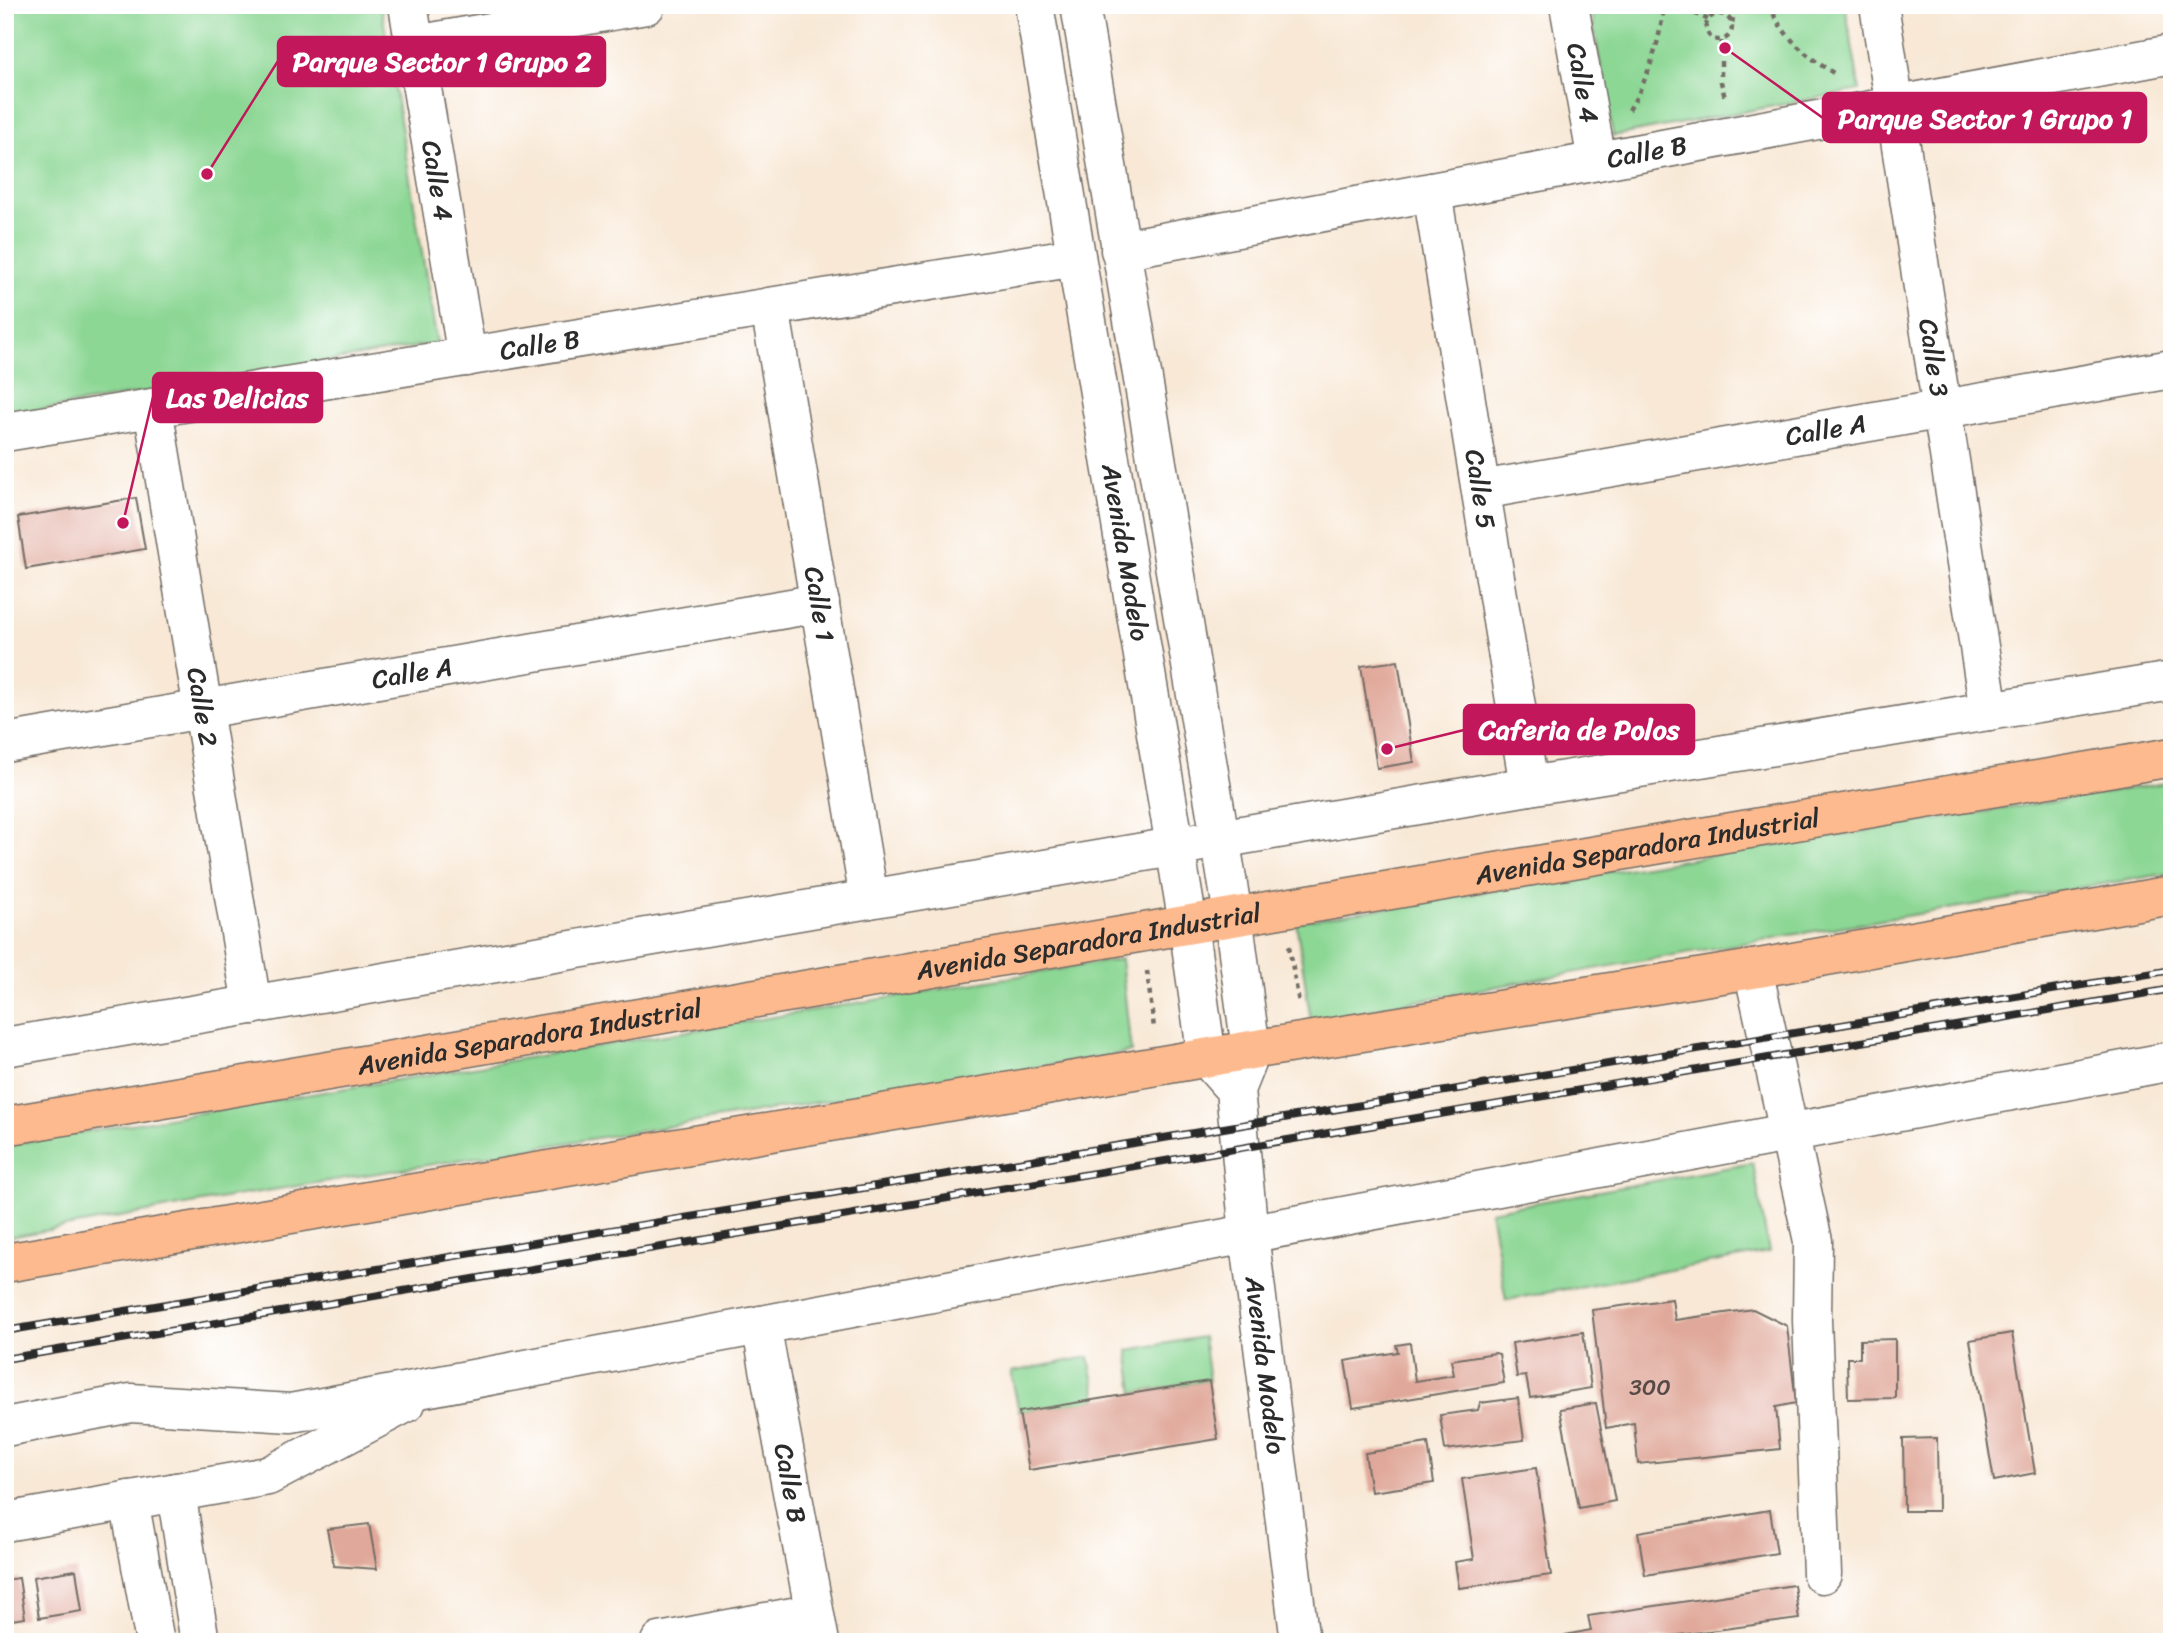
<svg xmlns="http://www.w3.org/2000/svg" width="2177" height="1647" font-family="Sriracha,sans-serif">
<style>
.green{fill:#8cd794;stroke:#5c8160;stroke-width:2}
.building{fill:#e0a89a}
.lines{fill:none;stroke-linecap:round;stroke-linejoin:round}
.minor-casing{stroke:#736d66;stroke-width:41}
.major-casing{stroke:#736d66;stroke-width:41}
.path{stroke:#736d66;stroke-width:4.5;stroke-dasharray:5 5;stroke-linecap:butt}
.minor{stroke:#fff;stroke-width:38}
.major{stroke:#fcba8e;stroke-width:38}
.rail-casing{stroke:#2b2b2b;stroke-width:8}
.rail{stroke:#fff;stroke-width:5;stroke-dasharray:16;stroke-linecap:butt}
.labels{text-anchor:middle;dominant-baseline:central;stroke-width:6;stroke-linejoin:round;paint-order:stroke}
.number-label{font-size:23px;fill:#584a47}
.street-label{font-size:26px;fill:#2b2b2b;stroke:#fff}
.leader{fill:none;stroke:#c2185b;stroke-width:2.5}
.callout-dot{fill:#c2185b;stroke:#fff;stroke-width:2.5}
.callout{fill:#c2185b;stroke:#c2185b;stroke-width:2.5}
.callout-label{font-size:28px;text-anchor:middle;font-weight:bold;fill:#fff}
</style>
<rect width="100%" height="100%" fill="#fff"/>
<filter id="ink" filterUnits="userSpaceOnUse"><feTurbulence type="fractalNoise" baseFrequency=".0143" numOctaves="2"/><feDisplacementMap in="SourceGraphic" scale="14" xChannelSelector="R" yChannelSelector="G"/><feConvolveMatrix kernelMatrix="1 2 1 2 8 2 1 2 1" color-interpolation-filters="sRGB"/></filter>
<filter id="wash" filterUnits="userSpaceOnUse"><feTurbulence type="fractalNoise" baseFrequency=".00686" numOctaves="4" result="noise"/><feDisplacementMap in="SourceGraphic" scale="28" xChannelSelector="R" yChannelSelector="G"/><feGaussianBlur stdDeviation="1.57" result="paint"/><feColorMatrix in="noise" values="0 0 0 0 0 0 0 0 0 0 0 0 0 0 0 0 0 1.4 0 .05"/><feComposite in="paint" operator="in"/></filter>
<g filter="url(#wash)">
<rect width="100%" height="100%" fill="#f8e8d5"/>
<path class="green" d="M5 5H381L437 343 5 416Z
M1590 5H1845L1860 90 1613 136Z
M2172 782V873C1884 919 1597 966 1311 1021L1296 922Z
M1121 959 1131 1052 235 1196 5 1238V1145Z
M1753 1163 1769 1252 1506 1300 1490 1211Z
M1203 1337 1209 1381 1134 1393 1128 1350Z
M1089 1357 1097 1400 1019 1412 1011 1372Z"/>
<g id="blocks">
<path class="building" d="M136 498 145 549 26 569 18 517Z
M1398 661 1414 762 1377 768 1361 666Z
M1672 1299 1675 1320 1753 1309 1787 1326 1796 1403 1776 1407 1780 1449 1638 1464 1634 1423 1606 1428 1592 1310Z
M1583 1332 1591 1388 1530 1398 1526 1376 1517 1377 1512 1343Z
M2012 1333 2035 1473 1994 1481 1970 1340Z
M1895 1339V1398L1848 1399 1847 1358H1860V1340Z
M1410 1343 1415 1381 1454 1375 1451 1360 1495 1353 1499 1354 1504 1383 1353 1408 1345 1361 1398 1352 1396 1345Z
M1209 1381 1218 1439 1029 1470 1019 1412Z
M1518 1398 1524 1440 1445 1450 1440 1415 1478 1410 1480 1403Z
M1596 1403 1615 1501 1579 1508 1560 1409Z
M1937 1438 1938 1511H1904L1903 1439Z
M1428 1443 1434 1483 1371 1492 1365 1453Z
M1536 1468 1551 1575 1459 1588 1455 1562 1474 1559 1462 1479Z
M1770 1510 1777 1553 1645 1575 1638 1532Z
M369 1524 377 1569 334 1566 327 1529Z
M76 1570 82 1611 39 1618 33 1577Z
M19 1578 25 1618 5 1621V1580Z
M1794 1585 1799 1619 1648 1639 1649 1642H1566L1565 1635 1591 1630 1588 1616Z"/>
</g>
</g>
<g filter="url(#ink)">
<use href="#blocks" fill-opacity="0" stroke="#736d66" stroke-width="2"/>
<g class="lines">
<defs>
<g id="minor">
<path id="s1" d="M408 5 467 357"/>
<path id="s2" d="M1034 5 1188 924 1207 1058 1229 1083"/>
<path id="s3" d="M1080 5 1233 915 1251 1050 1235 1090 1249 1234 1300 1642"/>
<path id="s4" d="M1569 5 1597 161"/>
<path id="s5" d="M1879 5 1989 711"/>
<path d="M415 45 646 5"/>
<path id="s6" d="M1432 192 1529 786"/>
<path id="s7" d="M1120 250 2172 54"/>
<path id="s8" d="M770 307 869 899"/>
<path id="s9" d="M153 408 252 1005"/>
<path id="s10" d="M5 432 1076 257"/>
<path id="s11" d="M1481 490 2172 369"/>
<path id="s12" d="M5 743 820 603"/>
<path d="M1753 969 1813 1241 1812 1320 1822 1574"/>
<path d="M5 1047 1529 786 2172 681"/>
<path id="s13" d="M761 1325 820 1642"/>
<path d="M5 1427 131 1403 291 1413 2172 1061"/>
<path d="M176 1492 200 1642"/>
<path d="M129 1500 155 1642"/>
<path d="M5 1522 268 1476 406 1403"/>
<path d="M660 1642 814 1613"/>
</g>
<g id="major">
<path id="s14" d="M5 1126 2172 757"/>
<path d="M5 1263 1251 1050 1753 969 2172 895"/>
</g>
</defs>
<use href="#minor" class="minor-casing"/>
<use href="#major" class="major-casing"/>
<path class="path" d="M1676 5 1709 20
M1769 5C1783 37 1806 56 1835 74
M1706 27a13 13 0 1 1 26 0a13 13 0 1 1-26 0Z
M1732 23 1736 5
M1721 41V82L1725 98
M1629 110C1648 79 1660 42 1664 5
M1289 946 1299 1003
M1147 971 1154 1028"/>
<use href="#minor" class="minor"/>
<use href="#major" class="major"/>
<defs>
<path id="rail" d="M5 1331 2172 970
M5 1359 2172 989"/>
</defs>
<use href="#rail" class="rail-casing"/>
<use href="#rail" class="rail"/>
</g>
</g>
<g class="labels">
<g class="number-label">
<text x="1650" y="1387">300</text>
</g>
<g class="street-label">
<text stroke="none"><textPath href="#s4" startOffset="79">Calle 4</textPath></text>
<text stroke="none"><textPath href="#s7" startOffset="536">Calle B</textPath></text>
<text stroke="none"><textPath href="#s1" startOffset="178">Calle 4</textPath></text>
<text stroke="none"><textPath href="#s10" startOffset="542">Calle B</textPath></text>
<text stroke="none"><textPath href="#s5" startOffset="357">Calle 3</textPath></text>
<text stroke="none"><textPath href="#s11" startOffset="350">Calle A</textPath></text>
<text stroke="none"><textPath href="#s6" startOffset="301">Calle 5</textPath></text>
<text stroke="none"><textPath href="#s2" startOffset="555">Avenida Modelo</textPath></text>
<text stroke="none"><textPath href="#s8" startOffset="301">Calle 1</textPath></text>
<text stroke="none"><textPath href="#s12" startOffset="413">Calle A</textPath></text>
<text stroke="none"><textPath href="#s9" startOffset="303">Calle 2</textPath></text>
<text stroke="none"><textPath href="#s14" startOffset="1666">Avenida Separadora Industrial</textPath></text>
<text stroke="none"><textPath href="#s14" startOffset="1099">Avenida Separadora Industrial</textPath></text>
<text stroke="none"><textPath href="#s14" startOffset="532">Avenida Separadora Industrial</textPath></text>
<text stroke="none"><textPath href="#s3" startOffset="1379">Avenida Modelo</textPath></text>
<text stroke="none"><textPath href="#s13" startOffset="161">Calle B</textPath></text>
</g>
</g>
<path class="leader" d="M207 174L278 61M1725 48L1823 118M123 523L153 397M1387 749L1464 730"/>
<g class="callout-dot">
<circle cx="207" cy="174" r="7"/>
<circle cx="1725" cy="48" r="7"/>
<circle cx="123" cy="523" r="7"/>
<circle cx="1387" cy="749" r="7"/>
</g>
<g class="callout">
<rect x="278" y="37" width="327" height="49" rx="7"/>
<rect x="1823" y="93" width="323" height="49" rx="7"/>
<rect x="153" y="373" width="169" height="49" rx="7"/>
<rect x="1464" y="705" width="230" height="49" rx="7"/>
</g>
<g class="callout-label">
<text x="442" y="71">Parque Sector 1 Grupo 2</text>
<text x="1985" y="128">Parque Sector 1 Grupo 1</text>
<text x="237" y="407">Las Delicias</text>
<text x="1579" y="739">Caferia de Polos</text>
</g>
<rect width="2177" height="1647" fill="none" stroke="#fff" stroke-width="28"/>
</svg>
